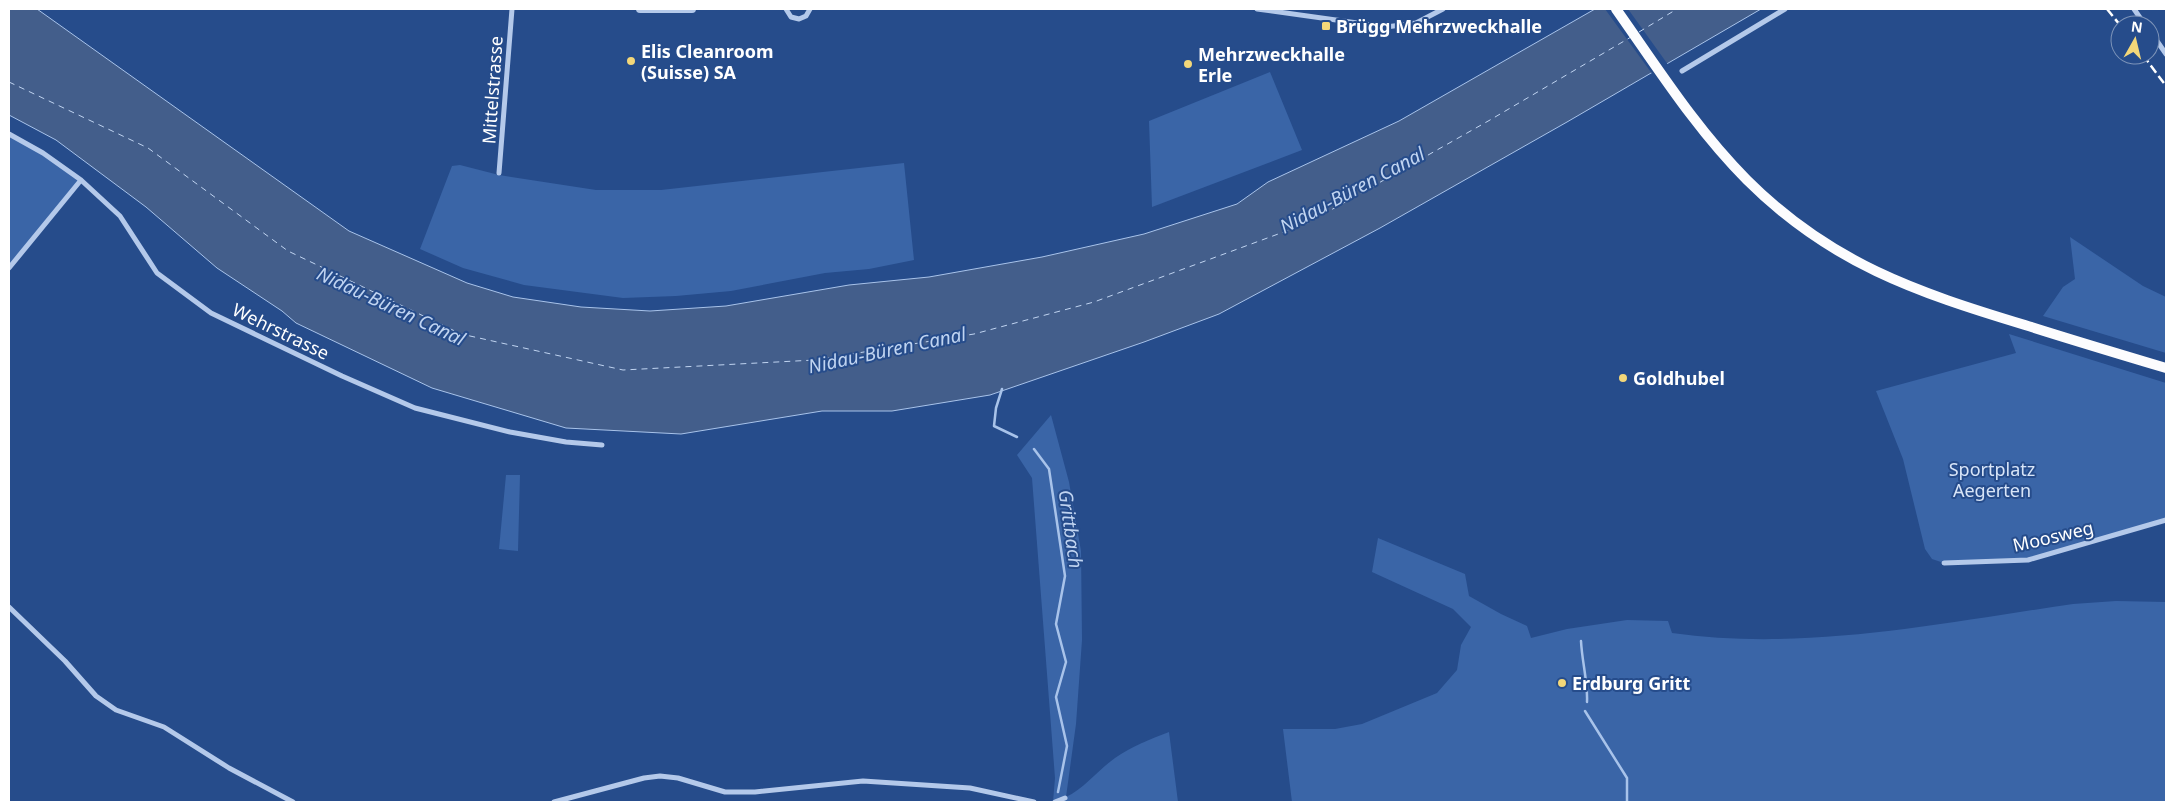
<svg xmlns="http://www.w3.org/2000/svg" width="2175" height="811" font-family="'Noto Sans',sans-serif">
<style>
.green{fill:#3a65a7}
.water{fill:#435e8b;stroke:#a8c3ea}
.pier{fill:#264c8b}
.lines{fill:none;stroke-linecap:round;stroke-linejoin:round}
.stream{stroke:#a8c3ea;stroke-width:2.5}
.ferry{stroke:#c0d4f1;stroke-width:1;stroke-dasharray:6 5;stroke-linecap:butt}
.minor{stroke:#b4c9ea;stroke-width:5}
.tertiary{stroke:#b4c9ea;stroke-width:8}
.trunk{stroke:#fcfcfe;stroke-width:10}
.rail{stroke:#fff;stroke-width:2.5;stroke-dasharray:9 4;stroke-linecap:butt}
.poi-dot{fill:#f3d779;stroke:#264c8b;stroke-width:2}
.labels{text-anchor:middle;dominant-baseline:central;stroke-width:4;stroke-linejoin:round;paint-order:stroke}
.poi-label{font-size:18px;font-weight:bold;fill:#fff;stroke:#264c8b;text-anchor:start}
.street-label{font-size:18px;fill:#fff;stroke:#264c8b}
.park-label{font-size:18px;fill:#d8e5f8;stroke:#264c8b}
.water-label{font-size:19px;font-style:italic;fill:#c0d4f1;stroke:#264c8b}
</style>
<rect width="100%" height="100%" fill="#264c8b"/>
<path class="green" d="M1270 72 1302 150 1152 207 1149 121Z
M9 134 43 153 81 180 9 268Z
M904 163 914 260 869 269 825 273 731 291 676 296 623 298 524 285 463 268 420 249 452 166 460 165 499 175 596 190H661Z
M2070 237 2143 286 2166 297V353L2043 316 2063 287 2075 279Z
M2009 334 2166 383V520L2028 560 1944 563 1932 559 1925 549 1903 459 1876 391 2016 353Z
M1051 415 1069 482 1081 551 1082 640 1076 724 1066 797C1085 788 1098 770 1115 758 1131 747 1150 739 1169 732L1178 802H1053L1055 778 1032 478 1017 455Z
M506 475H520L518 551 499 549Z
M1378 538 1465 574 1469 596 1501 614 1527 626 1531 638 1567 629 1627 620 1668 621 1672 633C1804 652 1942 623 2073 604L2116 601 2166 602V802H1292L1283 729H1335L1362 724 1437 693 1457 670 1461 645 1471 627 1453 609 1372 572Z"/>
<path class="water" d="M9 9H37L349 231 467 283 513 297 581 307 650 311 726 306 849 285 929 277 1042 257 1144 234 1237 204 1268 182 1399 121 1595 9H1761L1567 122 1380 228 1219 314 1144 342 990 395 892 411H822L681 434 566 428 432 388 296 323 282 311 217 268 146 207 56 140 9 115Z"/>
<path class="pier" d="M1605 9H1628L1669 66 1653 75Z"/>
<g class="lines">
<path class="stream" d="M1002 389 996 408 994 426 1017 437
M1034 449 1049 469 1065 576 1056 624 1066 662 1056 697 1067 746 1058 792
M1581 641C1582 662 1588 682 1587 702
M1585 711 1627 778V802"/>
<path class="ferry" d="M1639 32 1677 9
M9 82 148 148 288 251 461 334 623 370 815 360 974 334 1094 302 1308 223 1490 120 1631 37"/>
<path class="minor" d="M786 9 791 17 799 19 806 16 810 9
M1257 9 1386 27 1416 23 1443 9
M2134 9 2145 25
M2150 31 2166 54
M1682 71 1785 9
M9 134 43 153 81 180 120 216 157 273 211 313 342 376 415 408 510 432 566 442 602 445
M499 173 512 9
M9 268 81 180
M1944 563 2028 560 2166 520
M9 607 65 661 96 696 116 710 164 727 229 768 293 802
M554 802 644 778 660 776 678 778 725 792H755L863 781 970 788 1034 802
M1055 802 1065 798"/>
<path class="tertiary" d="M640 9H692"/>
<path class="trunk" d="M1616 9C1657 67 1696 129 1747 180 1830 263 1916 292 2025 325 2072 340 2119 354 2166 368"/>
<path class="rail" d="M2107 9 2120 25
M2143 55 2166 86"/>
</g>
<g class="poi-dot">
<rect x="1321" y="21" width="10" height="10" rx="2.5"/>
<circle cx="631" cy="61" r="5"/>
<circle cx="1188" cy="64" r="5"/>
<circle cx="1623" cy="378" r="5"/>
<circle cx="1562" cy="683" r="5"/>
</g>
<g class="labels">
<g class="poi-label">
<text x="1336" y="26">Brügg Mehrzweckhalle</text>
<text x="641" y="51">Elis Cleanroom<tspan x="641" dy="21">(Suisse) SA</tspan></text>
<text x="1198" y="54">Mehrzweckhalle<tspan x="1198" dy="21">Erle</tspan></text>
<text x="1633" y="378">Goldhubel</text>
<text x="1572" y="683">Erdburg Gritt</text>
</g>
<g class="street-label">
<text transform="translate(492 90) rotate(-86)">Mittelstrasse</text>
<text transform="translate(281 331) rotate(26)">Wehrstrasse</text>
<text transform="translate(2053 536) rotate(-13)">Moosweg</text>
</g>
<g class="park-label">
<text x="1992" y="469">Sportplatz<tspan x="1992" dy="21">Aegerten</tspan></text>
</g>
<g class="water-label">
<text transform="translate(1352 190) rotate(-28)">Nidau-Büren Canal</text>
<text transform="translate(391 306) rotate(25)">Nidau-Büren Canal</text>
<text transform="translate(887 350) rotate(-12)">Nidau-Büren Canal</text>
<text transform="translate(1071 529) rotate(82)">Grittbach</text>
</g>
</g>
<rect width="2175" height="811" fill="none" stroke="#ffffff" stroke-width="20"/>
<g transform="translate(2135 40) rotate(8)"><circle r="24" fill="#264c8b" stroke="#7d94b9"/>
<path d="M0-4L9 19L0 12L-9 19Z" fill="#f3d779"/>
<text y="-8" font-size="14" font-weight="bold" text-anchor="middle" fill="#ffffff">N</text>
</g>
</svg>
